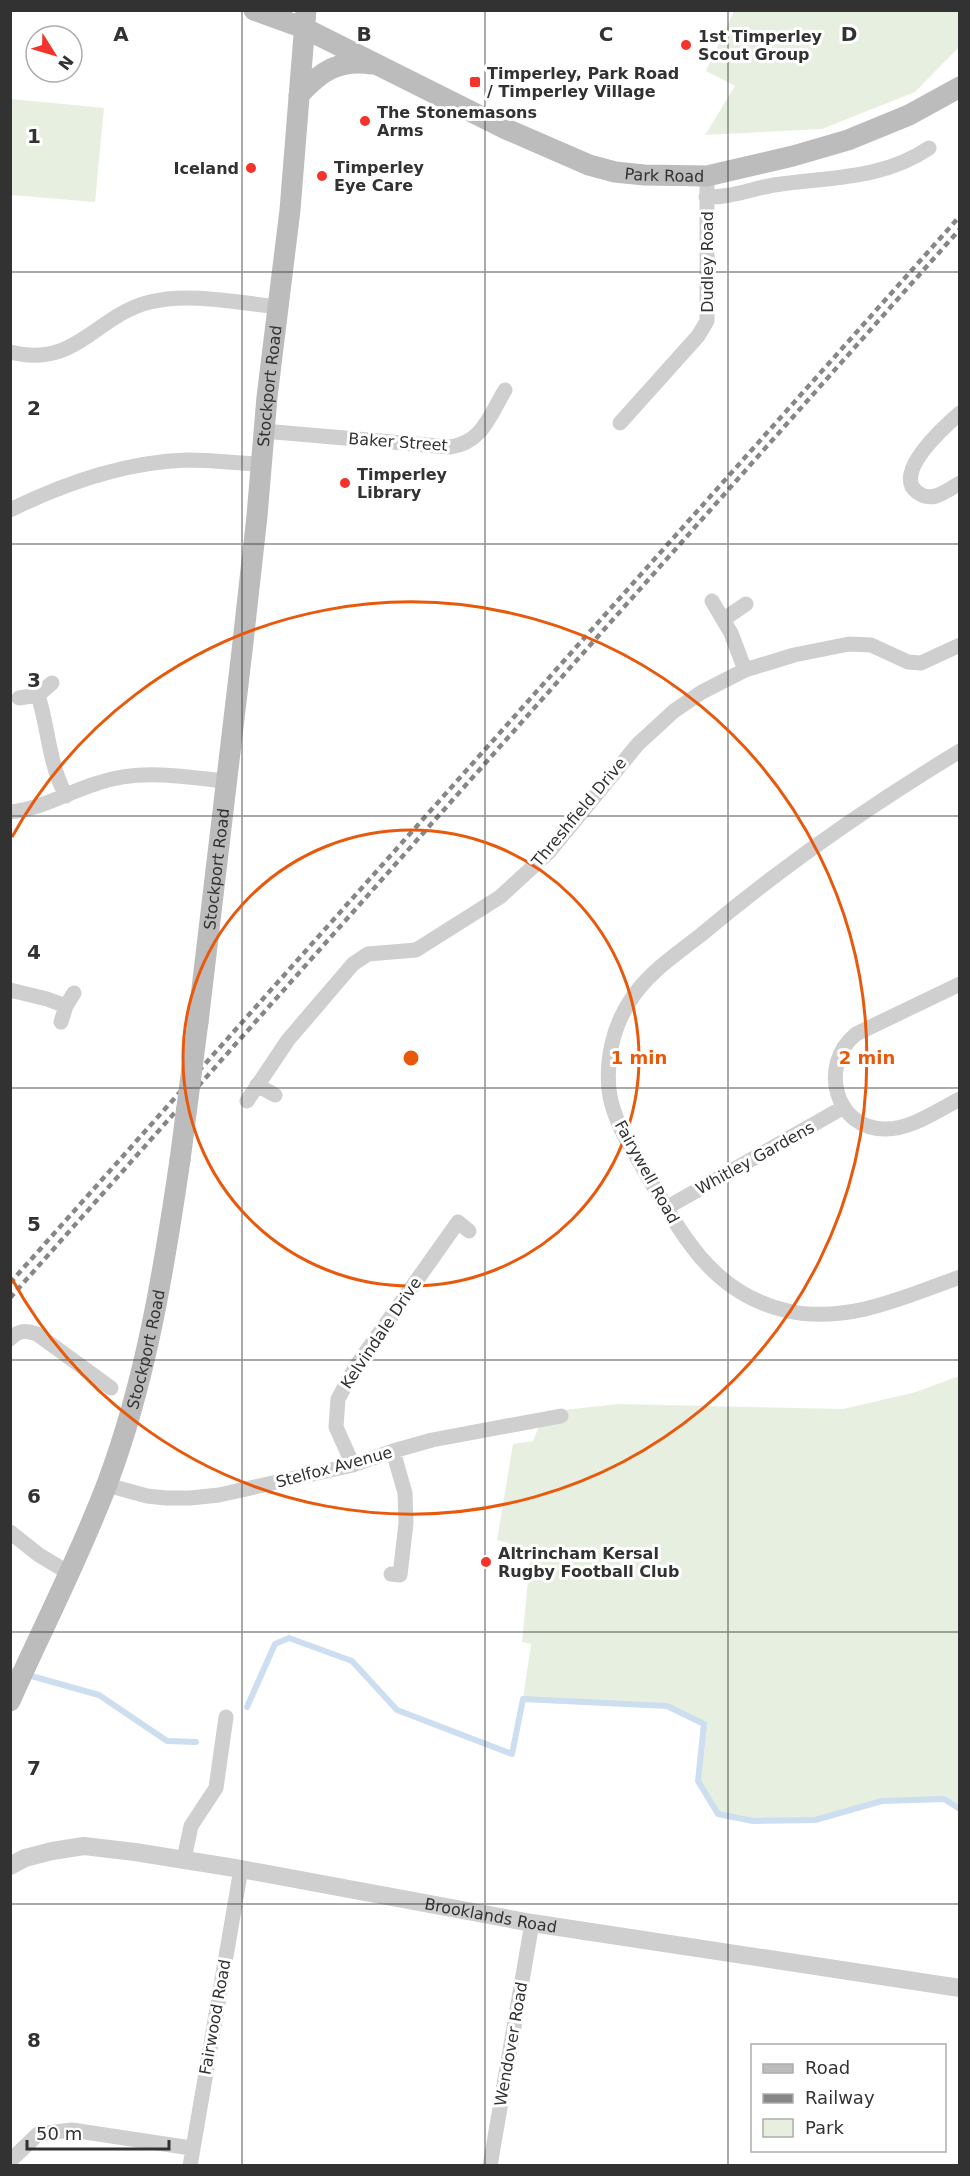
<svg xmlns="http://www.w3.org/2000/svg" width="970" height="2176" font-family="'DejaVu Sans',sans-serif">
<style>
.green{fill:#e7f0e0}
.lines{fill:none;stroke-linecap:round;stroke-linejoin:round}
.stream{stroke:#ccdef0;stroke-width:6}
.minor{stroke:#cfcfcf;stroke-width:15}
.tertiary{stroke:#cfcfcf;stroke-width:18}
.secondary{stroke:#bcbcbc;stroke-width:21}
.rail{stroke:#878787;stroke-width:4.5;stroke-dasharray:6 4.5;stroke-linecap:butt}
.secondary-bridge{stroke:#bcbcbc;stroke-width:21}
.grid{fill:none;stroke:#323232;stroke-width:1.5;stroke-opacity:0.55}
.ring{fill:none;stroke:#e8590c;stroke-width:3}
.poi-dot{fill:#f4332a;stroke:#fff;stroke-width:2}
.labels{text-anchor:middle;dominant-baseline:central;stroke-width:6;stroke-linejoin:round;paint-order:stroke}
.poi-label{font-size:16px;font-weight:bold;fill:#323232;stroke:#fff;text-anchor:start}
.street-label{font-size:16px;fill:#323232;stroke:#fff}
.grid-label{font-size:20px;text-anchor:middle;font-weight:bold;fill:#323232;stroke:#fff;stroke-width:6;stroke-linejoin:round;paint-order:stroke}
.centre{fill:#e8590c;stroke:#fff;stroke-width:3}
.ring-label{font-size:18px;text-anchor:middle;font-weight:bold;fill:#e8590c;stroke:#fff;stroke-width:6;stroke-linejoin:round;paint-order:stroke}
</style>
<rect width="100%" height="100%" fill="#fff"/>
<path class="green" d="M734 11H959V47L915 92 822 129 705 135 735 86 706 71Z
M11 99 104 108 95 202 11 195Z
M959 1376V1809L944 1799 882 1801 815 1820 753 1821 718 1814 698 1781 704 1724 667 1706 523 1699 531 1644 522 1642 531 1550 497 1540 513 1444 533 1441 545 1412 618 1404 843 1409 916 1392Z"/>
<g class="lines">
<path class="stream" d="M10 1670 99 1695 167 1741 196 1742
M247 1707 275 1644 289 1638 352 1661 397 1710 512 1754 523 1699 667 1706 704 1724 698 1781 718 1814 753 1821 815 1820 882 1801 944 1799 960 1809"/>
<path class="minor" d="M706 197C729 198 751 189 774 185 828 177 882 180 929 148
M10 352C76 369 96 315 150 302 189 292 239 303 279 307
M960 413C945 426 892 473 917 492 932 504 946 491 960 483
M620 423 698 336 707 321V176
M263 431 450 447C482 443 490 415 505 390
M10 510C65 483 125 462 187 460 211 460 236 463 260 464
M712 601 731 633 745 670
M724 619 746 604
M38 695C49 730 48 761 66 796
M19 698 38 695 52 683
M960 751C869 806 783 866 702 934 677 954 647 973 630 1001 613 1027 606 1059 609 1090 613 1122 632 1148 647 1175 683 1236 712 1294 788 1311 847 1324 905 1297 960 1277
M10 812C42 809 68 792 98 783 140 768 184 777 226 781
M960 984 856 1034C818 1065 835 1130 886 1129 912 1129 938 1110 960 1099
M10 990 47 999 66 1006
M61 1022 66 1006 74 993
M257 1085 275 1095
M247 1101 288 1040 353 964 368 954 416 950 500 897 549 852 638 744 674 711 702 692 745 670 794 655 849 644 871 645 908 662 921 663 960 645
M666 1208 844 1107
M10 1339C19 1330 26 1330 37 1334L111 1388
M353 1465 336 1427 338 1399 356 1366 458 1222 469 1231
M107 1485 147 1496 166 1498H190L219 1495 353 1465 393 1451 432 1440 561 1416
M10 1532 39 1555 69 1573
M391 1574 400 1575 406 1523 405 1493 393 1451
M184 1859 191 1826 216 1788 226 1717
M10 2161 38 2134 72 2130 191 2148
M190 2166 241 1869
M490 2166 532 1923"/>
<path class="tertiary" id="s1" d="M10 1866 25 1858 52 1851 84 1846 135 1852 241 1869 532 1923 960 1988"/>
<g class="secondary">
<path id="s2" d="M254 10 304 28 506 129 589 165 615 172 644 175 707 176 793 156 848 140 909 115 960 87"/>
<path d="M299 95C321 71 339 59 372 64"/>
<path id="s3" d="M198 1022 242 651 257 516 267 397 290 210 306 10"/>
<path id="s4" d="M10 1701C42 1629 79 1558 107 1484 146 1381 164 1269 180 1160"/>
</g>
<path class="rail" d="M10 1283 960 216
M10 1298 960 229"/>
<path class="secondary-bridge" d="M180 1160 198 1022"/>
</g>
<path class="grid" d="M242 10V2166M485 10V2166M728 10V2166M10 272H960M10 544H960M10 816H960M10 1088H960M10 1360H960M10 1632H960M10 1904H960"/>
<g class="ring">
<circle cx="411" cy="1058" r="228"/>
<path d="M12 837A456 456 0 1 1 12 1279"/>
</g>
<g class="poi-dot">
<circle cx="686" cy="45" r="6"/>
<rect x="469" y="76" width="12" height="12" rx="3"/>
<circle cx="365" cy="121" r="6"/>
<circle cx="251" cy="168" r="6"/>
<circle cx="322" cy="176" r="6"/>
<circle cx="345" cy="483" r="6"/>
<circle cx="486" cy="1562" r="6"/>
</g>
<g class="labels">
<g class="poi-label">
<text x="698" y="36">1st Timperley<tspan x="698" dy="18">Scout Group</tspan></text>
<text x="487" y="73">Timperley, Park Road<tspan x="487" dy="18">/ Timperley Village</tspan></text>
<text x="377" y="112">The Stonemasons<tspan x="377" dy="18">Arms</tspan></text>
<text x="334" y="167">Timperley<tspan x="334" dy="18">Eye Care</tspan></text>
<text x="239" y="168" text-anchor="end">Iceland</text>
<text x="357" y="474">Timperley<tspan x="357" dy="18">Library</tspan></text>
<text x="498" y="1553">Altrincham Kersal<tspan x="498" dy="18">Rugby Football Club</tspan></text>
</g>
<g class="street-label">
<text stroke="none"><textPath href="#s2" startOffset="446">Park Road</textPath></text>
<text transform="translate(707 262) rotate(-90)">Dudley Road</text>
<text stroke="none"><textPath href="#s3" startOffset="640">Stockport Road</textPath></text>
<text transform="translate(398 442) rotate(4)">Baker Street</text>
<text transform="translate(579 812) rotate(-50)">Threshfield Drive</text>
<text stroke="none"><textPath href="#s3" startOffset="154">Stockport Road</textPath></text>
<text transform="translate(755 1158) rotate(-29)">Whitley Gardens</text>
<text transform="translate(647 1172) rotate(61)">Fairywell Road</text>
<text transform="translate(381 1333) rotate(-56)">Kelvindale Drive</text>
<text stroke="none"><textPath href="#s4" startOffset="378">Stockport Road</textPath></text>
<text transform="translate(334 1467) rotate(-15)">Stelfox Avenue</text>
<text stroke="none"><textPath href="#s1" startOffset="490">Brooklands Road</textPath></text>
<text transform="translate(215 2017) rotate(-80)">Fairwood Road</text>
<text transform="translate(511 2044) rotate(-80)">Wendover Road</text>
</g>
</g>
<g class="grid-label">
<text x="121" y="41">A</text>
<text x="364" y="41">B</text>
<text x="606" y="41">C</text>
<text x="849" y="41">D</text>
<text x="34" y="143">1</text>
<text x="34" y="415">2</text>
<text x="34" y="687">3</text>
<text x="34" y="959">4</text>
<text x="34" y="1231">5</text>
<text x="34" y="1503">6</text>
<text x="34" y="1775">7</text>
<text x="34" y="2047">8</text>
</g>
<circle cx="411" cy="1058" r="9" class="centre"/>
<g class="ring-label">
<text x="639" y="1064">1 min</text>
<text x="867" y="1064">2 min</text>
</g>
<rect width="970" height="2176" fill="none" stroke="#323232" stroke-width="24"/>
<rect x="751" y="2044" width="195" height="108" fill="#ffffff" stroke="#adadad" stroke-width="1.5"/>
<rect x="763" y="2064" width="30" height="9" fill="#bcbcbc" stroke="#adadad" stroke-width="1.5"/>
<text x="805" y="2074" font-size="18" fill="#323232">Road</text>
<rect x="763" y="2094" width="30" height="9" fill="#878787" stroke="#adadad" stroke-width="1.5"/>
<text x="805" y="2104" font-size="18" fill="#323232">Railway</text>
<rect x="763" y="2119" width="30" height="18" fill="#e7f0e0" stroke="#adadad" stroke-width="1.5"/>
<text x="805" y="2134" font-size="18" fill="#323232">Park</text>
<g transform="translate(54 54) rotate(127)"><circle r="28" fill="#ffffff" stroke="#adadad" stroke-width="1.5"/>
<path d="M0-4.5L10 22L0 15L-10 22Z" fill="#f4332a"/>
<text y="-9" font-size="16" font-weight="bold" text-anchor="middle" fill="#323232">N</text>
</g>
<path d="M27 2140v9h142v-9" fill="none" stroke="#323232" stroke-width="3"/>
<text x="36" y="2140" font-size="18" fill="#323232" stroke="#ffffff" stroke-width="4.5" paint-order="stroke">50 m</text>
</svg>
